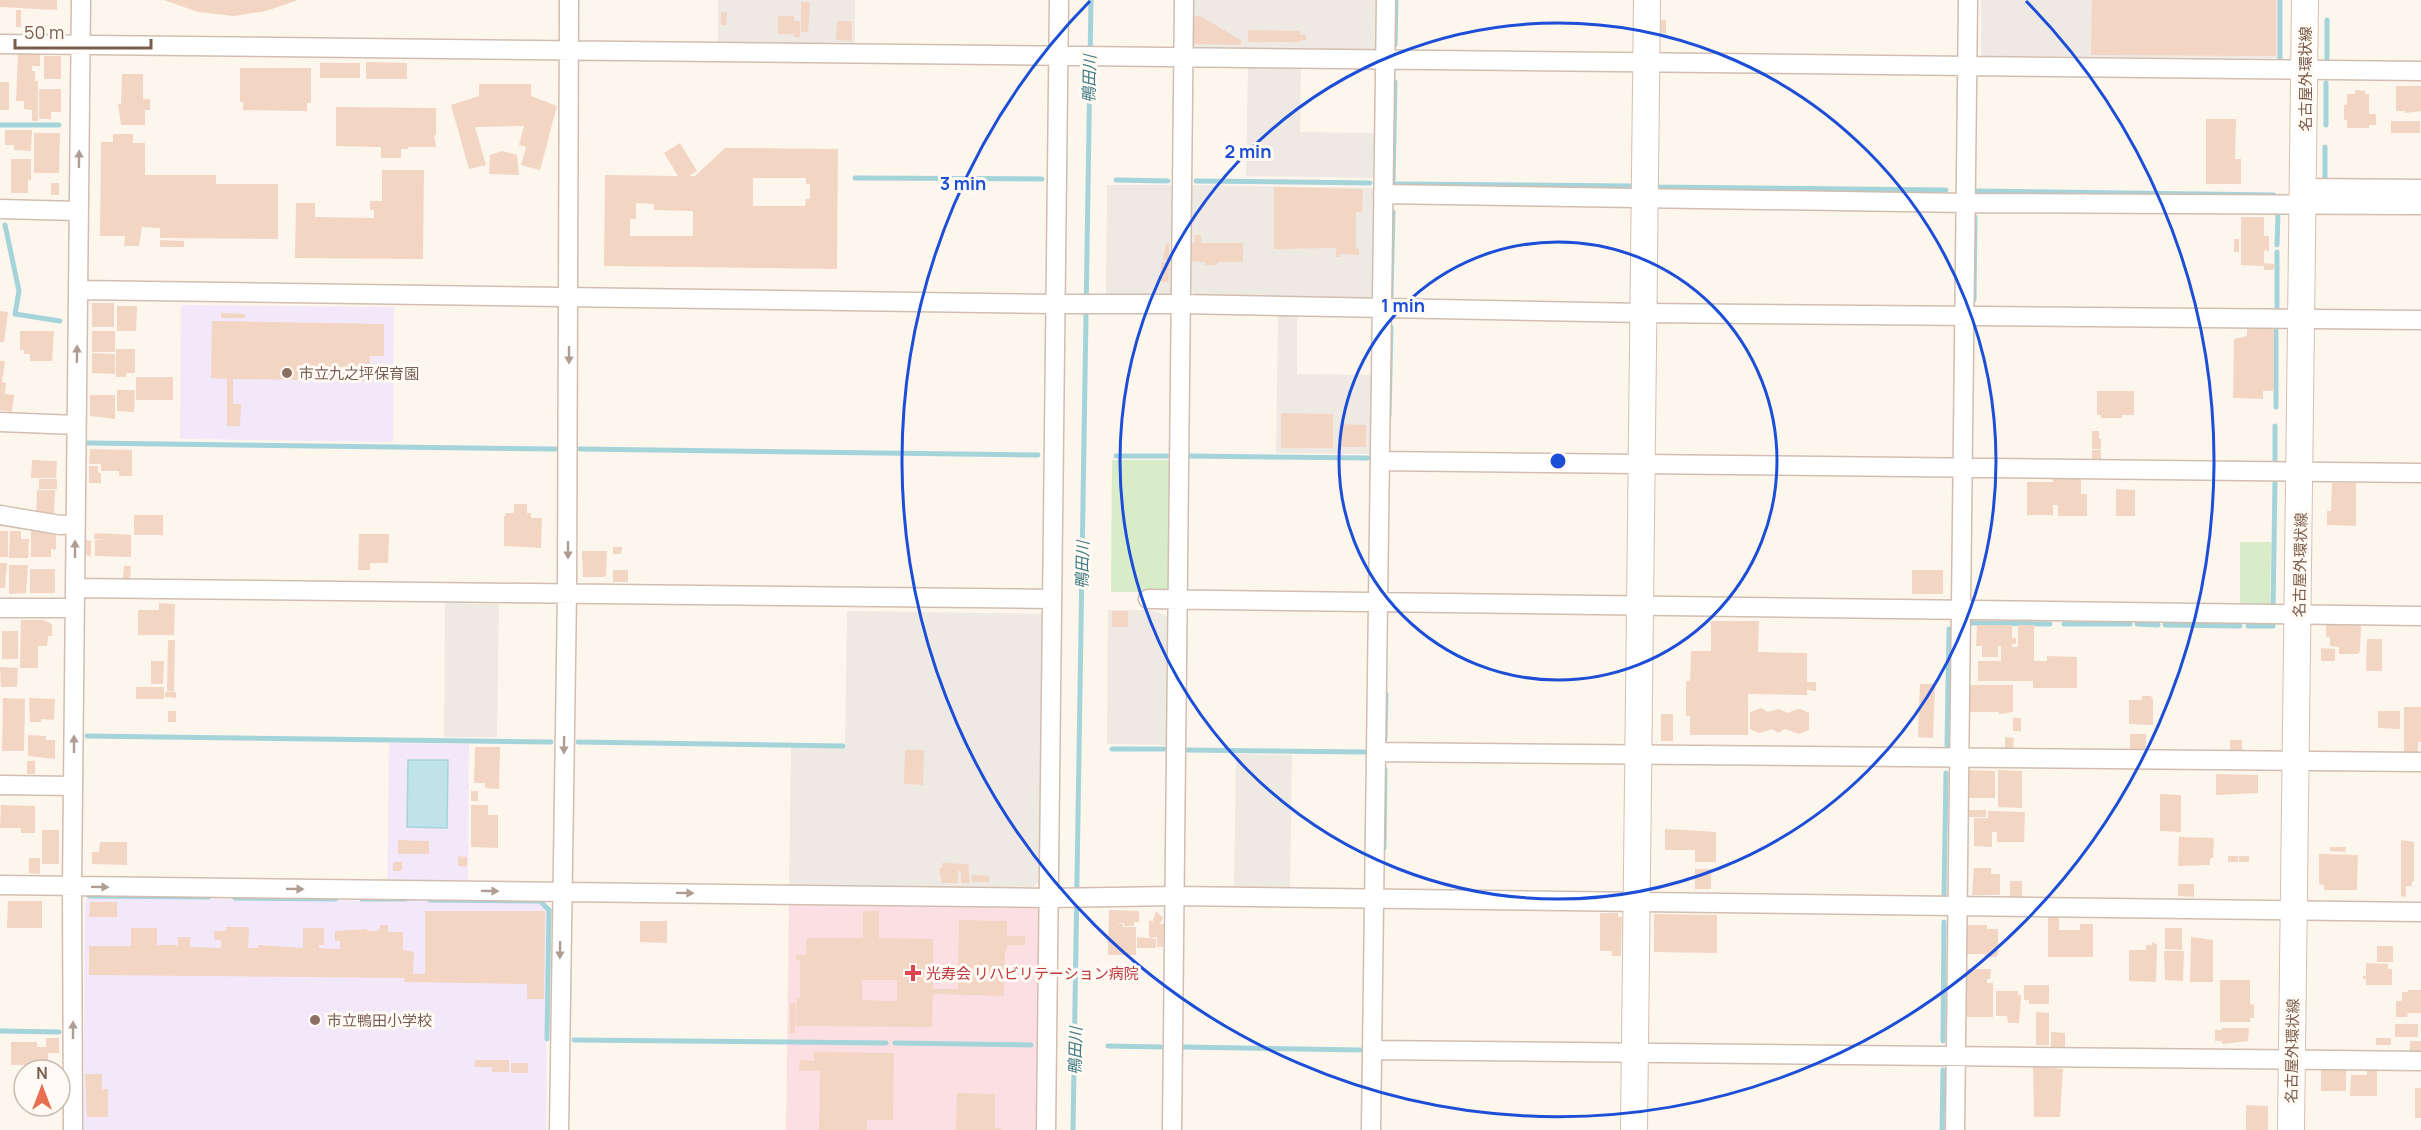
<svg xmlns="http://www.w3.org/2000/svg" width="2421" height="1130" font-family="Manrope,'Noto Sans JP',sans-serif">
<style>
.industrial{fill:#efe9e4}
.education{fill:#f3e8fa}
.medical{fill:#fbdfe3}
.green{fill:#d8ecc9}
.water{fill:#bfe3e8;stroke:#a5d3da;stroke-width:1.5}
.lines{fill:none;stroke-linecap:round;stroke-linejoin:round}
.stream{stroke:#a5d3da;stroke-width:5}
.building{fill:#f3d5c3;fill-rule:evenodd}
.street-casing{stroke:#d1beb0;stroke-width:21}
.secondary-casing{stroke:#d6c0b0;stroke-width:28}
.street{stroke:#fff;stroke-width:18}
.secondary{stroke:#fff;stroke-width:26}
.oneway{fill:#af9d94}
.ring{fill:none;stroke:#1d4ed8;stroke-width:3}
.education-dot{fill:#8d6e63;stroke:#fffaf3;stroke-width:2}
.health-dot{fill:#e0444e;stroke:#fffaf3;stroke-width:2}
.labels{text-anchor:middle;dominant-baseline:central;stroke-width:6;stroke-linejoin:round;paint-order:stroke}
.street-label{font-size:15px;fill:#7a5c4d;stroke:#fffaf3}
.education-label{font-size:15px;fill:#785e54;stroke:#fffaf3;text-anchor:start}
.health-label{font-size:15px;fill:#be3a42;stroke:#fffaf3;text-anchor:start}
.water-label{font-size:16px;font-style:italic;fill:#437c86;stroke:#fffaf3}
.centre{fill:#1d4ed8;stroke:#fffaf3;stroke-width:3}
.ring-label{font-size:18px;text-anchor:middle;font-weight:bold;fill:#1d4ed8;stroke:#fffaf3;stroke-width:6;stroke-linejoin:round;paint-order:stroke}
</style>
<rect width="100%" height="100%" fill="#fdf6ec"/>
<path class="industrial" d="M718 0H855V46L718 44Z
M1193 0H1381L1380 47 1374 53 1196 50 1192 45Z
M1981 0H2279V58L1981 56Z
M1248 66H1301L1300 132 1377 133V178L1246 176Z
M1107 185H1175L1174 292 1166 298H1106Z
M1192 185 1378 188 1377 294 1370 299 1198 297 1191 290Z
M1278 314H1297V374L1374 375 1373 454 1276 453Z
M445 603 499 604 497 737H444Z
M1108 610H1152L1168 617 1167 745 1107 744Z
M847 611 1045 614 1041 879 1034 887 789 886 791 748H845Z
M1236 754 1292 755 1290 893 1234 892Z"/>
<path class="education" d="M181 305 394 307 393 442 180 439Z
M389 743 469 744 468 901 541 902 548 910 546 1130H83L85 901 89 897 387 901Z"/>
<path class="medical" d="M789 904 1039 908 1037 1130H786Z"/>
<path class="green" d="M1112 460H1172L1171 587 1166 592H1111Z
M2240 542H2271L2270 607H2240Z"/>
<path class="water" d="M408 760H448L447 828 407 827Z"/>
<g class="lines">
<path class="stream" d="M1395 45 1396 0
M2280 61V0
M2327 62V20
M0 125H59
M2326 125V83
M855 178 1042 179
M1116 180 1168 181
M1196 181 1370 183
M1656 182V187L1946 190
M1393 183 1395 82
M1397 184 1632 186
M2325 184V147
M1978 191 2274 195
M5 225 19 291 15 314 60 321
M2277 245 2278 214
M1391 297 1393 212
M1974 300 1975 217
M2277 312V252
M2276 407V331
M1389 416 1391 327
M88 443 556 449
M580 449 1038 455
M1116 456H1167
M1189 456 1368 458
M2275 465V426
M2273 609 2275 482
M1970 623 2050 624
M2064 624H2130
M2137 624 2158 625
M2165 625 2240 626
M2248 626H2273
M87 736 551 742
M1385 739 1386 694
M578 742 843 746
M1947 745 1949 629
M1112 749H1164
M1187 750 1365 752
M1384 848 1385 769
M1944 895 1946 773
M89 896 209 897
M235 898 336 899
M362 899H405
M430 900 540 901 549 910 547 1039
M0 1031 59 1032
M574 1040 886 1043
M1943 1041 1944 922
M895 1043 1031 1045
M1108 1046 1161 1047
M1183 1047 1361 1050
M1073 1130 1091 0
M1942 1130 1943 1070"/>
</g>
<path class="building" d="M0 0H57V10L0 7Z
M164 0H298L266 11 234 16 198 12Z
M2092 0H2276V56L2091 55Z
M801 2H810L808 32H801Z
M16 10H21V27H16Z
M721 12H727L726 25H721Z
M778 16H794V21H800V37H794V34H778Z
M1194 16H1200L1241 40V45L1194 44Z
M1661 20H1666V34L1661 33Z
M837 21H852V41L836 40Z
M1248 30 1300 31V35H1306V40H1300V42H1248Z
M18 53H40V66H32V71H35V81H38V121H32V110L24 109V101H16Z
M44 56H61V79H44Z
M366 62 407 63V79H366Z
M320 63H360V78H320Z
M240 68H311V103H307V111L243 110V102H240Z
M122 74H143V99H150V110H145V125H121L118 104H121Z
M0 82H9V110H0Z
M479 84H531V96L557 106 540 170 521 165 526 147 519 145 524 126 475 127 486 165 469 169 451 105 479 96Z
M2396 86H2421V111L2405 113V111H2396Z
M39 89H61V112H51V119H39Z
M2355 90 2365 91V94H2369V114H2376V125H2369V128H2347V120H2344V105H2347V94H2355Z
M336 107 436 108V135H434L436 147H408V149H401V158H381V147L336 146Z
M2206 119H2236L2235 159H2241V184H2206Z
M2391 121H2420V133H2391Z
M5 130H32L31 151 14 150V145H5Z
M34 133H60L59 173H34Z
M113 134H133V143H145V175H216V184H278V239L160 238V228L142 227 139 246H124L125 236H100L101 142H113Z
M680 143 697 171 689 176H695L725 148 838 149 837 269 604 266 605 175 678 176 664 153ZM753 178H806V184H810V199H806L805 206H753ZM636 203 654 204V210L693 211V236H630V219H636Z
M502 151 517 155 519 175 489 174 490 155Z
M11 159H31V180H28V193H11Z
M382 170H424L423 259 295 258 296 203H315V217L374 218V210H370V201H382Z
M51 183H59V195H51Z
M1274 187 1363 189 1362 212H1356V248H1359V255L1340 254V257H1336V248L1274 249Z
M2241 217H2264V236H2269V251L2264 250V263L2275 264 2273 270H2264V266L2241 265Z
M1195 235H1201V243H1243V262H1217V265H1205V262L1191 261 1192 243H1195Z
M2234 239H2239V252H2234Z
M160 240 184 241V247H160Z
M1166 243H1169V260H1163Z
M1161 262 1169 263V282H1161Z
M92 303H114V327H92Z
M117 306H137L136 331H117Z
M0 311 8 312 4 342H0Z
M221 313 245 314V318H221Z
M212 321 384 324V356H370V381L233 379V404H241L240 426H227V379L211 378Z
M2247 329H2274V391H2263V399L2233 398 2234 339 2247 336Z
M20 331H54L52 361H30V354H24V350H20Z
M92 331H115V352H92Z
M116 349H135V373H126V377H116Z
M92 353 115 354V374L92 373Z
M0 361H5L2 382 6 383 5 394 14 395 12 412 0 410Z
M136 377H173V400H136Z
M117 390H135L134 412 117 411Z
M2097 391H2134V415H2122V418H2101V415H2097Z
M90 395H115V419L90 416Z
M1281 413 1333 414V448H1281Z
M1340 424 1366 425V447H1340Z
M2092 431H2099V439H2092Z
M2092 439H2101V449H2092Z
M90 449 132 450V476H119V471H101V464H89Z
M2092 450H2101V459H2092Z
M32 460 57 461 56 478H31Z
M89 466H98V473H101V483H89Z
M39 479H57V489H39Z
M2053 479H2081V494H2087V516H2058V505H2053V515H2027V482H2053Z
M2332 483H2356V526L2327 525V511H2331Z
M2116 489 2135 490V516H2116Z
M37 490H55L54 515H36Z
M514 504H527V513H531V518H542L541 548 504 546V518L506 513H514Z
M134 515H163V535H134Z
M31 530 56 532V550L51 549V557H31Z
M0 531H8V557H0Z
M10 531H21V539H29L28 558H9Z
M95 533 131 535V557L95 556V540L104 539H94Z
M359 534H389L388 563H370V570H358Z
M86 540 91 541V556L86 555Z
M613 547H622L621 554H613Z
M582 551H607L606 575 604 577H583Z
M0 563H7L5 588H0Z
M9 565H28L26 593 9 594Z
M124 566H131L130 579H123Z
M30 569H55V593H30Z
M613 570H628V582H613Z
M1912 570H1943V594H1912Z
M159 603 175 604 174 635H138V610H159Z
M1112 611H1128V627H1112Z
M21 620H43L52 624V636H48L47 646H38V668H20Z
M1711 621H1759L1758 652 1807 653V682H1816V691L1807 690V695L1748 694V735H1690V716H1686V681H1690L1691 651H1711Z
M2326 624H2361L2360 651 2358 654H2339V647L2330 646V637H2326Z
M1977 625H2012V638H2016V644H2012V647H2018V625H2034V661H2047V656L2077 657V688H2033V681H1978V661H2001V646H1998V657H1982V646H1976Z
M2 631H18V659H2Z
M2367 639H2382V671H2366Z
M168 640H175L174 692 167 691Z
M2321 648 2335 649V661H2321Z
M151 661H164L163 684H151Z
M0 667 18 668 17 687H1Z
M1920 684H1935L1933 738 1918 737Z
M1970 685H2013V712L1999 714V712H1970Z
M136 687H164V699H136Z
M165 692H176V698L165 697Z
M2142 696H2151L2153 700V725L2129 724V700H2142Z
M3 698 25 699 24 751H2Z
M29 698 55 699 54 720 41 719V722H30Z
M2404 707H2421V742H2418V755H2404Z
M1761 708 1768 712 1779 709 1787 713 1798 709 1803 710 1809 713V730L1799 734 1785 729 1778 733 1772 729 1760 733 1756 732 1750 729V712Z
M168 711H176V722H168Z
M2378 711H2400V729L2378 728Z
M1661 714H1673V741H1661Z
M2013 718H2021V731H2013Z
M2130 734H2146V751H2130Z
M28 735 46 736V740H55V759L28 756Z
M2005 737 2014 738 2013 749 2005 748Z
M2230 740H2242V751H2230Z
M475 747H500L499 789 485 788V783H474Z
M905 750H924L923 785 904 784Z
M27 761H35V774H27Z
M1969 770 1995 771V798H1968Z
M1998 770 2022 771V808L1998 807Z
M2216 774 2258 775V793L2216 795Z
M471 791H478V801H471Z
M2160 794 2181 795V832L2160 831Z
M1 805 35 806V833H21V828H0Z
M471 805H488V815H498V848L471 847Z
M1967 810H1986V817H1967Z
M1988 811 2025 812 2024 842H1997V832H1992V847L1974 846V818H1988Z
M1665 829 1716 832V862H1695V850H1665Z
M42 830H59V864H42Z
M2179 837 2214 838 2213 858H2210V865L2178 866Z
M398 840 429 841V854H398Z
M2401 840 2414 842V881H2412V886H2406V897L2401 896Z
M100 842H127V865L92 864V852H99Z
M2330 847H2346L2345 852 2330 851Z
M2319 854 2358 855 2357 890H2324V885L2319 884Z
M458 856 467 857V867L458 866Z
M2228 856H2238V862H2228Z
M2239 856H2249V862H2239Z
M29 858H40V874L29 873Z
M393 862H402V871H393Z
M942 863 968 864 970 883H961V871H958V883H942L939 868H942Z
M1974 868H1991V874H2000V895H1972Z
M1695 869H1711V889H1695Z
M972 875 989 876V882H972Z
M2010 881H2022V897H2010Z
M2178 884H2194V897L2178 896Z
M8 901H42V928H7Z
M90 902H117V917H89Z
M1109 910 1139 911V922H1134V926H1124V923H1116L1123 924V927H1136V955H1108Z
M425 911H545L544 999H527V984L404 982 405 978 89 975V946H131V928H157V945H178V937H190V947L221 948V940H214V931H226V927H249L248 948H258V945L303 948V928H324V945H319V948L340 949V941H335V931L367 929V931H379L380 925H388V932H403V950L414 952 413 974H425Z
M863 911H879V938L933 939V989H958L959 920 1007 921V936H1025V945H1007V951H1005L1004 996 933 994 932 1027 796 1026 797 998H800V960H796V955H806L807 938H863ZM862 980H897V1001L862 1000Z
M1156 911 1163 918 1160 924H1164L1163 947H1157V937L1149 938V921H1153Z
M1600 913H1618V917H1622L1621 956H1612V951H1600Z
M1654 914 1717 915V953L1654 952Z
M2048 917H2059V930H2080V924H2093V957H2048Z
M640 921H667V943L640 942Z
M1966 925H1987V929H1998V954L1996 957H1985V954H1965Z
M2165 928H2182V950L2165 949Z
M1137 937 1156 939V948H1137Z
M2191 937 2213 940V982H2190Z
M2152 942 2157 945 2156 982 2129 981V950H2146V945H2152Z
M2377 946H2393V962H2377Z
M2164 951H2184L2183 981 2165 980Z
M2366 963 2388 964V969H2392V985H2366V979H2363V976H2366Z
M1964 969H1991L1990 979H1987V983H1993V1017H1967V982H1964Z
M2220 980H2250V1004L2254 1005V1018H2250V1022H2220Z
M2024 985H2049V1004H2029V1000H2024Z
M2408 990H2421V1013H2408L2407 1017H2396V1001H2402V992H2408Z
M1996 991H2018V995H2021L2019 1023H2008L2007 1016H1996Z
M790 1003H796L795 1033H790Z
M2036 1012 2049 1013V1045H2036Z
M2395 1024H2418V1037H2395Z
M2222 1028H2249L2248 1041 2222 1044V1041H2215V1030H2222Z
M2051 1032 2065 1033V1047H2051Z
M46 1038H59V1053H48V1065H11V1042H37V1047H46Z
M2376 1038H2391V1045H2376Z
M2410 1041H2421V1055L2410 1054Z
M814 1052 894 1053 893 1120H867V1130H819L820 1071H799L800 1060 814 1061Z
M475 1060H509V1072H492V1067H475Z
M511 1063H528V1073H511Z
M2033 1066 2063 1069 2060 1117H2034Z
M2321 1068 2346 1069V1091H2321Z
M2367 1070H2377V1096H2350L2351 1075H2367Z
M85 1074H102V1089H108V1117H87Z
M2415 1088H2421V1118H2415Z
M957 1093 995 1094V1128H1001V1130H956Z
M2246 1105 2268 1106V1130H2246Z"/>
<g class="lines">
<defs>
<path id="street" d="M0 44 2421 71
M2305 188 2421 189
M1383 194 1966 203 2421 205
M0 209 78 211
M78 290 1055 304H1181L1643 313 2421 320
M0 422 76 425
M1380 461 2421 473
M0 515 60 525 75 524
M75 588 1052 599
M1148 599 2421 616
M0 608H75
M1376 752 2421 762
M0 785 73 786
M0 885 1049 898 1175 896 2421 912
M1372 1050 2421 1061
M73 1130 72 887 81 0
M559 1130 567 593 569 0
M1046 1130 1059 0
M1172 1130 1184 0
M1371 1130 1386 0
M1955 1130 1968 0"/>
<path id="secondary" d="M1634 1130 1647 0
M2291 1130 2305 0"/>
</defs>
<use href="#street" class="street-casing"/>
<use href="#secondary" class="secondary-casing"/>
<use href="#street" class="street"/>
<use href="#secondary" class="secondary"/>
</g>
<defs><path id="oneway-solid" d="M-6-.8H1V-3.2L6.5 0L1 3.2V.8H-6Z" transform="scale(1.5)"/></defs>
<g class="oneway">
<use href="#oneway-solid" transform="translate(79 159) rotate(-89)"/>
<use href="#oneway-solid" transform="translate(77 354) rotate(-89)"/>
<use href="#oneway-solid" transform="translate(569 355) rotate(90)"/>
<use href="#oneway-solid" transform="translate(75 549) rotate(-90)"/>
<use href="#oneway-solid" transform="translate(568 550) rotate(90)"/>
<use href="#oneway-solid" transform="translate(74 744) rotate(-90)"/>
<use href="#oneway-solid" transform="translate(564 745) rotate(91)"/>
<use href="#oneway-solid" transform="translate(100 887) rotate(1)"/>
<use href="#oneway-solid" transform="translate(295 889) rotate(1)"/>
<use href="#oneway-solid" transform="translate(490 891) rotate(1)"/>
<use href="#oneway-solid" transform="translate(685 893) rotate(1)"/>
<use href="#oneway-solid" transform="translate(560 950) rotate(91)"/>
<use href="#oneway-solid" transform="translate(73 1030) rotate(-90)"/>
</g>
<g class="ring">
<circle cx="1558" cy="461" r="219"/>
<circle cx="1558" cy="461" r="438"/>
<path d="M2026 1A656 656 0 1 1 1090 1"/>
</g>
<g class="education-dot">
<circle cx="287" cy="373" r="6"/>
<circle cx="315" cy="1020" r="6"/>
</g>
<path class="health-dot" d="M910 964h6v6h6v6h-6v6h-6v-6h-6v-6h6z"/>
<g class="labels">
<g class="street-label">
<text transform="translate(2305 79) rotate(-90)">名古屋外環状線</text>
<text transform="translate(2300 565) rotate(-89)">名古屋外環状線</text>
<text transform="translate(2292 1051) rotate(-89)">名古屋外環状線</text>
</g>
<g class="education-label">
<text x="299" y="373">市立九之坪保育園</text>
<text x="327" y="1020">市立鴨田小学校</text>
</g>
<g class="health-label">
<text x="926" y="973">光寿会 リハビリテーション病院</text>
</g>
<g class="water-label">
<text transform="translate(1089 79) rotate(-89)">鴨田川</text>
<text transform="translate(1082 565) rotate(-89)">鴨田川</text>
<text transform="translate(1075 1051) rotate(-89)">鴨田川</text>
</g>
</g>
<circle cx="1558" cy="461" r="9" class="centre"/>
<g class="ring-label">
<text x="1248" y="158">2 min</text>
<text x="963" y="190">3 min</text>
<text x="1403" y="312">1 min</text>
</g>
<g transform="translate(42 1088)"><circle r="28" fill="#fffaf3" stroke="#cabbb1" stroke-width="1.5"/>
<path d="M0-4.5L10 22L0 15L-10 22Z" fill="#e76f51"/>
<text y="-9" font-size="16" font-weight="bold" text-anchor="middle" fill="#7a5c4d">N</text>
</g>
<path d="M15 39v9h136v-9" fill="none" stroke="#7a5c4d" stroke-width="3"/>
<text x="24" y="39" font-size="18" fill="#7a5c4d" stroke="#fffaf3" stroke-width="4.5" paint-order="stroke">50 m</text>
</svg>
